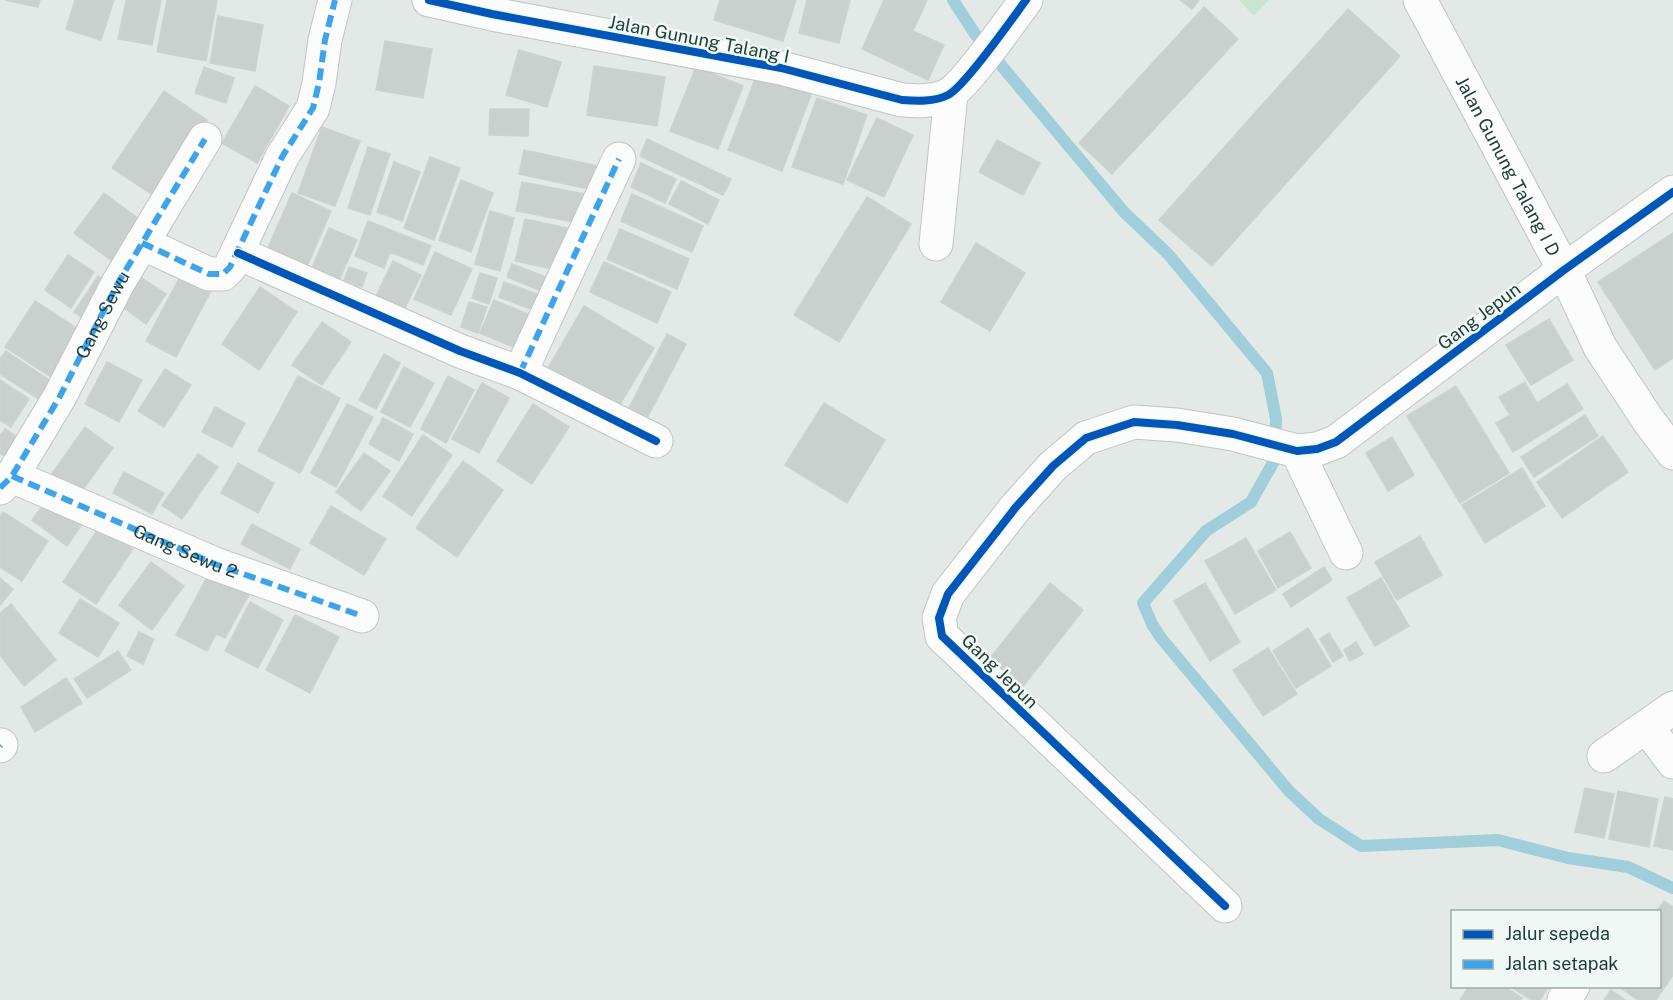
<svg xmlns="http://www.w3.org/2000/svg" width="1673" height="1000" font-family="'Public Sans',sans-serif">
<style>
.green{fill:#cae4d4}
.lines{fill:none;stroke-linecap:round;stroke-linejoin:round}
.stream{stroke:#a0cedb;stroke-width:12}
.building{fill:#cad0ce;stroke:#cbd2cf;stroke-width:1.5}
.street-casing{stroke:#c0c6c3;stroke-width:35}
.street{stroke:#fbfcfb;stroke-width:33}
.quiet{stroke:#3da4ec;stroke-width:6;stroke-dasharray:12 6;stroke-linecap:butt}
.cycleway-casing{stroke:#f0f8f5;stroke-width:11}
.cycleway{stroke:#0057b8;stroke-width:8}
.labels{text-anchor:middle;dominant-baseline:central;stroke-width:5;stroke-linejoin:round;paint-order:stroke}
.street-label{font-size:18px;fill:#1f3d38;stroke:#f0f8f5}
</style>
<rect width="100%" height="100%" fill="#e3e9e6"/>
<path class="green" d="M1239 0H1269L1254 16Z"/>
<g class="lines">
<path class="stream" d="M953 0 975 34 1124 212 1168 254 1267 373 1276 419 1274 461 1251 502 1206 531 1143 603 1152 624 1161 638 1289 791 1319 819 1361 846 1498 840 1568 858 1628 867 1673 888"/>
</g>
<path class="building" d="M5 0H40L38 7Z
M75 0H114L101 40 66 29Z
M126 0H161L152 45 118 39Z
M167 0H217L206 61 157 52Z
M720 0H796L783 41 714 20Z
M807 0H850L839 43 799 33Z
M884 0H927L913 31 944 45 928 80 862 49Z
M1180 0H1199L1192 9Z
M1204 7 1238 39 1112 174 1079 143Z
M1348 9 1400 56 1212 266 1159 220Z
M218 16 263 25 255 71 210 63Z
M385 41 432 49 423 98 376 90Z
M519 50 561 62 547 107 506 95Z
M594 66 665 77 657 126 587 115Z
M204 67 234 78 226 103 195 93Z
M696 67 743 86 718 149 670 131Z
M757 74 811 95 782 171 728 150Z
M255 86 289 106 257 163 222 143Z
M164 91 207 120 156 197 112 168Z
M817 98 867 115 843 184 792 167Z
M490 109H529L528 136 489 135Z
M877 118 913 135 884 197 847 180Z
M322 127 360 141 335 206 298 193Z
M647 139 731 179 723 195 640 156Z
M997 140 1040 163 1023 195 979 172Z
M368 147 390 154 370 215 348 208Z
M524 150 603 167 598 191 519 174Z
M430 157 460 168 434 240 404 228Z
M394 162 420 172 402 221 377 212Z
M641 163 676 179 665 203 631 187Z
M461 180 493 193 471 252 439 240Z
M681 181 719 200 708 224 669 204Z
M522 182 585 194 579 223 516 211Z
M104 193 144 223 115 263 74 233Z
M292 193 331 211 306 269 266 252Z
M632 194 703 226 692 252 621 221Z
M867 197 911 224 839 342 794 315Z
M490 211 514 218 500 271 475 264Z
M525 219 567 228 558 270 515 261Z
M368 221 431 246 423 265 390 252 384 268 355 256Z
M329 228 357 240 339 280 312 268Z
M620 229 689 259 677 289 607 259Z
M1673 233V358L1655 370 1598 282Z
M976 243 1025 273 990 331 941 302Z
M435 252 472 269 451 315 414 299Z
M68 255 94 272 71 308 45 290Z
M393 261 421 275 404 310 376 296Z
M604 262 671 292 657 323 590 292Z
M512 264 556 281 551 295 507 277Z
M349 267 367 273 362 287 344 280Z
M183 271 213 287 176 357 146 341Z
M480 273 497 278 489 304 472 298Z
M136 274 166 294 146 324 116 302Z
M98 276 114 286 90 323 74 312Z
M504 282 548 298 541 313 499 297Z
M260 287 297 312 259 370 222 344Z
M494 300 539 319 526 352 480 333Z
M35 301 81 331 51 377 5 347Z
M469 302 487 307 478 333 461 327Z
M584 306 654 348 616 411 547 370Z
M1549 319 1573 360 1531 385 1506 345Z
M322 322 351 342 322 385 292 365Z
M667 334 686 344 647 418 629 408Z
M6 351 64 390 53 408 0 374V359Z
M384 354 400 363 376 409 359 400Z
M107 362 142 380 119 422 85 404Z
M404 367 434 383 410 427 381 412Z
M165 369 191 385 164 427 138 411Z
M298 376 340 398 300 473 258 451Z
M448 376 474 390 446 443 421 429Z
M0 380 29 399 11 427 0 420Z
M1525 382 1537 403 1567 384 1583 409 1513 452 1496 423 1510 415 1499 397Z
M482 383 509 398 479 453 452 439Z
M1456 386 1509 473 1460 503 1407 416Z
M824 403 885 440 847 503 785 465Z
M347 404 373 417 336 487 311 473Z
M533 404 569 427 532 484 497 461Z
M215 407 245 423 232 447 202 432Z
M1585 415 1598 436 1534 477 1521 457Z
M383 418 413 434 399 461 369 444Z
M85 427 113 448 79 495 51 475Z
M5 429 30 445 17 465 0 453V436Z
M423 435 452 455 412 516 383 496Z
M1603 436 1628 472 1562 518 1537 482Z
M1392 437 1414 475 1388 491 1366 453Z
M364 453 390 471 361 511 336 492Z
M198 454 218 467 182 519 162 505Z
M463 461 503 490 457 557 416 528Z
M238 463 274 483 258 513 221 493Z
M1522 468 1545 506 1485 543 1462 505Z
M124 472 164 493 152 514 113 493Z
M51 494 85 520 67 546 32 520Z
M331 506 386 539 364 575 310 543Z
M3 512 48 541 22 581 0 567V517Z
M252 524 300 549 290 569 241 544Z
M100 526 133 549 96 604 63 582Z
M1290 532 1311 568 1278 588 1258 551Z
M1420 536 1442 575 1397 600 1375 562Z
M1246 538 1276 590 1235 614 1205 561Z
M151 562 184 586 152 630 119 605Z
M1324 567 1332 580 1291 607 1283 594Z
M211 570 251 591 225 638 216 634 207 651 176 635Z
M0 578 13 589 0 605Z
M1381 578 1409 626 1375 646 1347 598Z
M1050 583 1083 610 1017 694 983 667Z
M1205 583 1240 642 1210 661 1174 601Z
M80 599 119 623 98 657 59 633Z
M250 602 283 620 258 668 225 651Z
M11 604 56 660 24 686 0 655V613Z
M295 615 339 637 310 693 266 670Z
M1308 628 1331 666 1296 688 1273 651Z
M139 632 154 639 143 664 127 656Z
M1329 633 1343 656 1333 662 1320 639Z
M1356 642 1363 654 1350 661 1344 650Z
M1268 648 1297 694 1263 716 1233 670Z
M118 651 131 670 87 698 74 679Z
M66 678 82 703 35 732 21 707Z
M1585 788 1614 794 1604 838 1575 832Z
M1618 791 1658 799 1649 847 1609 839Z
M1665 797 1673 799V850L1654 846Z
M1664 901 1673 907V975L1656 1000H1638L1618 986H1660V912H1656Z
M1469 986H1503L1522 998 1521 1000H1460Z
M1510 986H1549L1540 1000H1531Z
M1611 990 1625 1000H1604Z"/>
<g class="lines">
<defs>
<g id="street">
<path d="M429 0 492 14 781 68 902 100C917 101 934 102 948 95 965 86 1012 19 1026 0"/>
<path id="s1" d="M1420 0 1564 270 1600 347 1648 420 1673 453"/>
<path d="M142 243 209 274H223L230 267 282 157 313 108 319 83 325 40 335 0"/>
<path d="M936 244 951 94"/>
<path d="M238 253 460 351 520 373 656 441"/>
<path d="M520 373 619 159"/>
<path d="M1297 451 1346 553"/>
<path id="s2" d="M12 476 215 564 362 616"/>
<path d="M0 488 12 476 59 398 118 283 205 139"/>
<path d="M1647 727 1673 762"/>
<path d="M0 746 1 745"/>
<path d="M1604 756 1673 708"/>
<path d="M1225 906 942 636 939 618 948 594 1016 507 1053 466 1086 438 1134 422 1177 425 1233 434 1297 451 1317 449 1336 442 1564 270 1673 192"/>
<path d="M1564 1000 1573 986"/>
</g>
</defs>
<use href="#street" class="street-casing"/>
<use href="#street" class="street"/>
<g class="quiet">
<path d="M142 243 209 274H223L230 267 282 157 313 108 319 83 325 40 335 0"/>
<path d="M520 373 619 159"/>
<path d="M12 476 215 564 362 616"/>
<path id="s3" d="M0 488 12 476 59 398 118 283 205 139"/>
<path d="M0 746 1 745"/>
</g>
<defs>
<path id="cycleway" d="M429 0 492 14 781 68 902 100C917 101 934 102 948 95 965 86 1012 19 1026 0
M238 253 460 351 520 373 656 441
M1225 906 942 636 939 618 948 594 1016 507 1053 466 1086 438 1134 422 1177 425 1233 434 1297 451 1317 449 1336 442 1564 270 1673 192"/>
</defs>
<use href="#cycleway" class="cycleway-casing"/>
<use href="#cycleway" class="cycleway"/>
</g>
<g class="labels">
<g class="street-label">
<text transform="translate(699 39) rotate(11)">Jalan Gunung Talang I</text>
<text stroke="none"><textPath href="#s1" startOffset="188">Jalan Gunung Talang I D</textPath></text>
<text stroke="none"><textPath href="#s3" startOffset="202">Gang Sewu</textPath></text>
<text transform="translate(1479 316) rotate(-37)">Gang Jepun</text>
<text stroke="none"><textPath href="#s2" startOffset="189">Gang Sewu 2</textPath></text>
<text transform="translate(1000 671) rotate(44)">Gang Jepun</text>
</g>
</g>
<rect x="1451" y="910" width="210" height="78" fill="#f0f8f5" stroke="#9cada9" stroke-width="1.5"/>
<rect x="1463" y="930" width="30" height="9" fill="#0057b8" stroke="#9cada9" stroke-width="1.5"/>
<text x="1505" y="940" font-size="18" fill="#1f3d38">Jalur sepeda</text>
<rect x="1463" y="960" width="30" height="9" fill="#3da4ec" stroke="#9cada9" stroke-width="1.5"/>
<text x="1505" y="970" font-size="18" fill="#1f3d38">Jalan setapak</text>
</svg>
